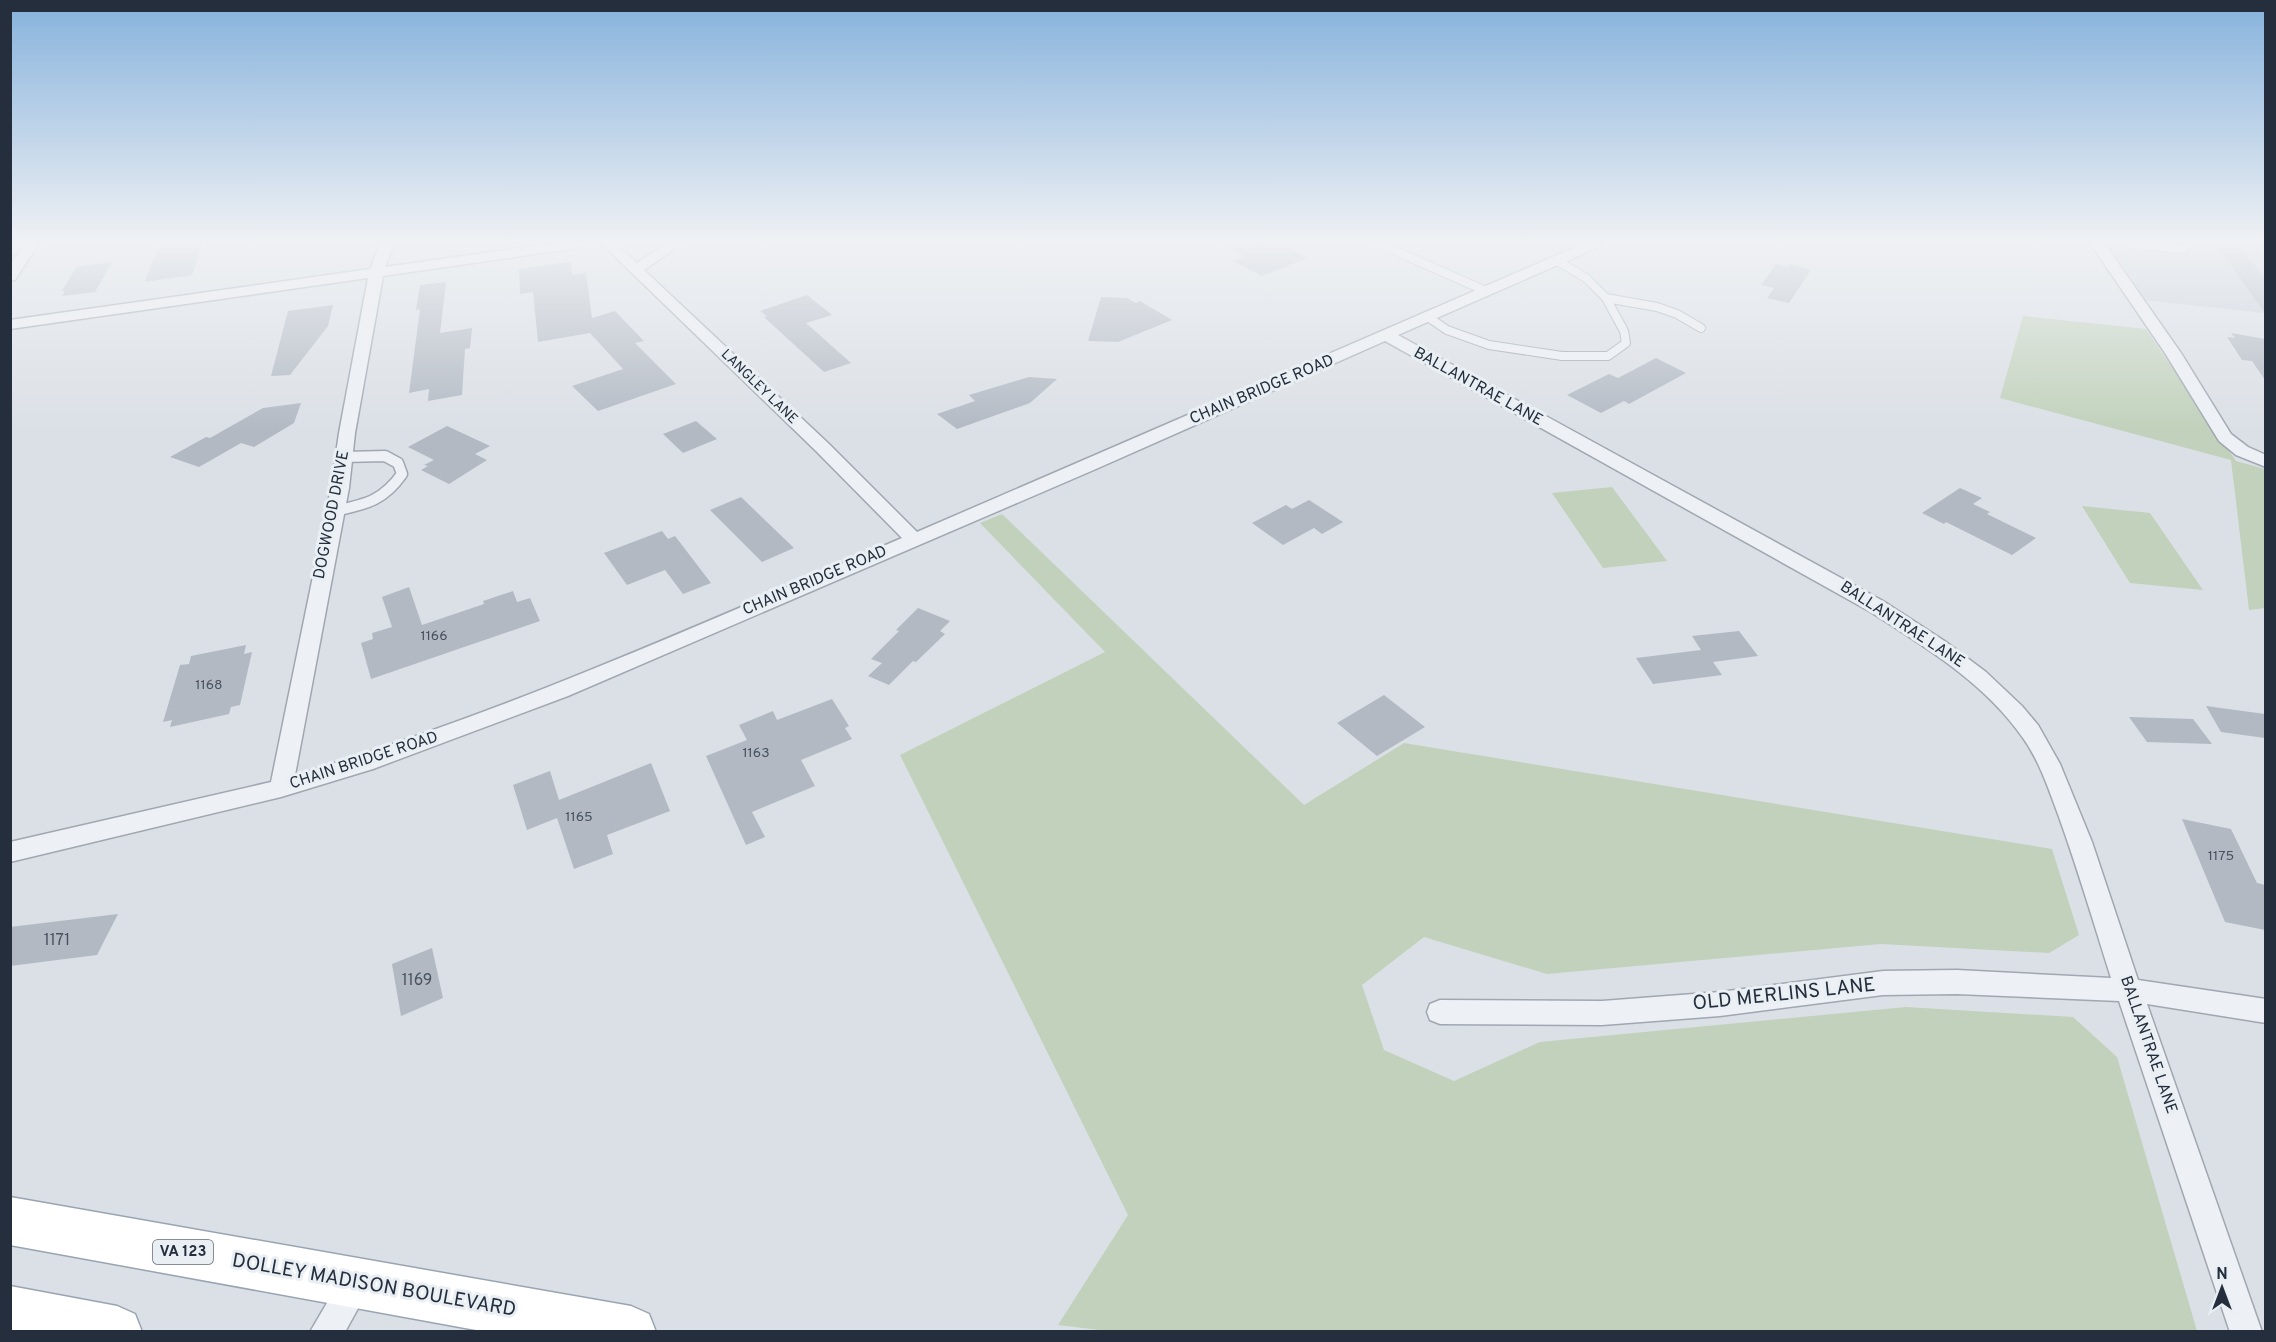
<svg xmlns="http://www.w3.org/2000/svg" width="2276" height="1342" font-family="Overpass,sans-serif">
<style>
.built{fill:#c9cfd9}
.green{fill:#c1d1bb}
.building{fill:#b2b9c3}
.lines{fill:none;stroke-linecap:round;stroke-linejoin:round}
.lane-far1-casing{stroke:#a0a7b0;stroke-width:10}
.lane-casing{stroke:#a0a7b0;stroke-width:13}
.street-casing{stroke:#a0a7b0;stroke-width:3}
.primary-casing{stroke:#99a4b3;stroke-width:3}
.lane-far1{stroke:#edf0f5;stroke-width:8}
.lane{stroke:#edf0f5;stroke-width:10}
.street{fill:#edf0f5;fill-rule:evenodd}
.primary{fill:#fff;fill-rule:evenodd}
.labels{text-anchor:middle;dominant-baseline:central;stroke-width:6;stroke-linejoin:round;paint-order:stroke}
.far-street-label{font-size:14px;fill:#242e3d;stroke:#eaeff4}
.number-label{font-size:14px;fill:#48515e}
.shield{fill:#eaeff4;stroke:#5f6874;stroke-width:1.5}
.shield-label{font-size:15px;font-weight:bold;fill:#242e3d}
.street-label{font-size:16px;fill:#242e3d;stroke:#eaeff4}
.near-number-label{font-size:16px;fill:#48515e}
.near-street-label{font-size:20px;fill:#242e3d;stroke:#eaeff4}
</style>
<rect width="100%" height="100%" fill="#dbe0e6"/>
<path class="built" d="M2103 243H2252L2265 258V313L2142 300Z"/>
<path class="green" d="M2023 316 2146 329 2236 461 2265 469V608L2249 610 2231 460 2000 398Z
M1612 487 1667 561 1603 568 1552 493Z
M2082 506 2150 513 2203 590 2130 583Z
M1002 514 1304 805 1404 743 2052 849 2079 935 2049 953 1881 944 1547 974 1424 937 1362 985 1384 1050 1454 1081 1540 1042 1906 1007 2073 1017 2117 1057 2197 1331 1116 1332 1058 1325 1128 1215 900 755 1105 652 980 523Z"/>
<path class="building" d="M171 243H202L192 275 145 282 158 247Z
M1219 243H1262L1267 246 1280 243 1308 258 1262 276 1233 261 1245 256Z
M2215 243H2235L2265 277V313Z
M112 262 95 292 62 296 65 291H62L76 267Z
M571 262 572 275 586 273 592 318 615 311 644 341 635 343 676 384 598 411 572 386 623 369 590 333 538 342 533 292 520 294 519 269Z
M1776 264 1788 267 1790 264 1811 270 1789 303 1767 298 1774 288 1761 285Z
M446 282 440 333 472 328 470 348 465 349 462 395 428 401 429 389 409 393 420 309 416 310 420 285Z
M807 295 832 315 806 323 851 363 824 372 764 317 767 316 760 311Z
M1101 297 1127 298 1136 303 1140 301 1172 320 1118 342 1088 341Z
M333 305 328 326 290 375 271 376 288 311Z
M2231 333 2265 339V380L2252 361 2242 360 2227 337 2235 338Z
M1656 358 1686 373 1629 404 1624 401 1601 413 1567 395 1609 374 1618 378Z
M1029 377 1057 379 1030 403 957 429 937 414 975 401 969 395Z
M301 403 294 423 254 447 241 443 199 467 170 457 206 437 210 438 263 408Z
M696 421 717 439 683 453 663 434Z
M447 426 490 446 475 454 487 460 449 484 421 470 428 466 424 465 434 460 408 447Z
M1960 488 1982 498 1973 504 1990 512 1987 514 2036 538 2012 555 1946 522 1944 524 1922 513Z
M741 497 794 548 762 562 710 510Z
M1309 500 1343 522 1322 534 1314 528 1283 545 1252 523 1286 505 1292 509Z
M662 531 668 539 675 536 711 583 683 594 665 570 627 585 604 553Z
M409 587 422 625 484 604 483 601 513 591 517 602 530 598 540 621 371 679 361 643 373 639 372 633 392 627 382 597Z
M918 608 950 621 940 631 945 634 916 662 913 661 889 685 868 676 882 663 871 659 899 631 896 630Z
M1739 631 1758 656 1713 662 1722 675 1653 684 1636 658 1701 650 1692 636Z
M246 645 244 654 252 652 240 705 231 707 229 714 170 727 172 720 163 722 180 665 189 664 191 656Z
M1384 695 1425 727 1377 756 1337 723Z
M832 699 849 726 845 728 852 739 801 760 815 786 752 812 765 837 746 845 706 756 747 740 739 725 773 711 777 720Z
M2206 706 2265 714V738L2221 732Z
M2129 717 2193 719 2212 744 2147 742Z
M651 763 670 811 607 835 613 854 574 869 557 818 527 830 513 785 550 771 559 800Z
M2182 819 2231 829 2257 883 2265 885V930L2225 922Z
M118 914 97 955 10 966V927Z
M432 948 443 998 401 1016 392 964Z"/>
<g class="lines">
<defs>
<path id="lane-far1" d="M1377 243 1486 291
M2134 244 2184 249
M1556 260 1586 278 1606 298 1657 307 1677 314 1701 328
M1428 317 1447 330 1489 345 1562 356H1608L1626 343 1624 331 1606 298"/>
<path id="lane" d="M335 511C366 504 383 501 402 474L398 463 385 456 344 457"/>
<path id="street" d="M25 243H39L15 280 10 281V265Z
M380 243H394L385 267 556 243H591L584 247 383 276 355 433 349 488 295 775C503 714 702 623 902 538L816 451 601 243H616L637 263 667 243H683L644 270 828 443 917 532 1585 243H1603L1601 246 1398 335 1883 601 1946 642 1986 672 2022 706 2038 725 2060 764 2092 842 2138 980 2266 999V1023L2147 1004 2262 1332H2230L2119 1001 1957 994 1883 995 1720 1016 1602 1025 1440 1024 1430 1020 1427 1012 1430 1004 1440 1000 1602 1001 1720 992 1883 971 1957 970 2111 978C2094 924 2078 870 2059 817 2049 790 2040 762 2023 738 1984 682 1925 647 1869 611L1385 341 1096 469 568 696 373 769 281 797 10 862V842L271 782 331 488 339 433 368 278 10 329V320L370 269Z
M2090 243H2104L2181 353 2231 434 2248 447 2266 455V467L2236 455 2219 441 2165 353Z
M356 1267 367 1272 372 1283 345 1332H310L345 1272Z"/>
<path id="primary" d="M10 1197 631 1306 649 1314 656 1332H487L10 1245Z
M10 1286 117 1306 135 1314 142 1332H10Z"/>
</defs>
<use href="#lane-far1" class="lane-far1-casing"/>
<use href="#lane" class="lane-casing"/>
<use href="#street" class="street-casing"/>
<use href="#primary" class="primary-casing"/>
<use href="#lane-far1" class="lane-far1"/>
<use href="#lane" class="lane"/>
<use href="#street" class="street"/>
<use href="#primary" class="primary"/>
</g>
<linearGradient id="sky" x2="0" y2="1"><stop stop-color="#86b2dc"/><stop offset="0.56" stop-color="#eff1f4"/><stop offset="1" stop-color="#eff1f4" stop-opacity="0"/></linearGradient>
<rect width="2276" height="431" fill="url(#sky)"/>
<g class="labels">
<g class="far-street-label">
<text transform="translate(759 387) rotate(44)">LANGLEY LANE</text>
</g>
<g class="number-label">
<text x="434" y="636">1166</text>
<text x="209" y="685">1168</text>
<text x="756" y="753">1163</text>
<text x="579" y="817">1165</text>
<text x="2221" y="856">1175</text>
</g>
<rect class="shield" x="153" y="1240" width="60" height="24" rx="4.5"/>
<g class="shield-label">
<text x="183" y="1252">VA 123</text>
</g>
<g class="street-label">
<text transform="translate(1478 387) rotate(29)">BALLANTRAE LANE</text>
<text transform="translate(1262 390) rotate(-23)">CHAIN BRIDGE ROAD</text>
<text transform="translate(332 515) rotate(-79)">DOGWOOD DRIVE</text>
<text transform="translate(815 581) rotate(-23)">CHAIN BRIDGE ROAD</text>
<text transform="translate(1902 625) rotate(33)">BALLANTRAE LANE</text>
<text transform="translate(364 761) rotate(-18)">CHAIN BRIDGE ROAD</text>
<text transform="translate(2148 1045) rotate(71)">BALLANTRAE LANE</text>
</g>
<g class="near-number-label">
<text x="57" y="941">1171</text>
<text x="417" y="981">1169</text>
</g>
<g class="near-street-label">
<text transform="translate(1784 995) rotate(-6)">OLD MERLINS LANE</text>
<text transform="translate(374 1286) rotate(10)">DOLLEY MADISON BOULEVARD</text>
</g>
</g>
<rect width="2276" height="1342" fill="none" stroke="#242e3d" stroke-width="24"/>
<g transform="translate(2222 1288)" stroke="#eaeff4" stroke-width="4.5" paint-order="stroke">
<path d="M0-4.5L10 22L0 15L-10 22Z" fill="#242e3d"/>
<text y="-9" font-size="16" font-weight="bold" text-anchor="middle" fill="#242e3d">N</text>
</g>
</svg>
